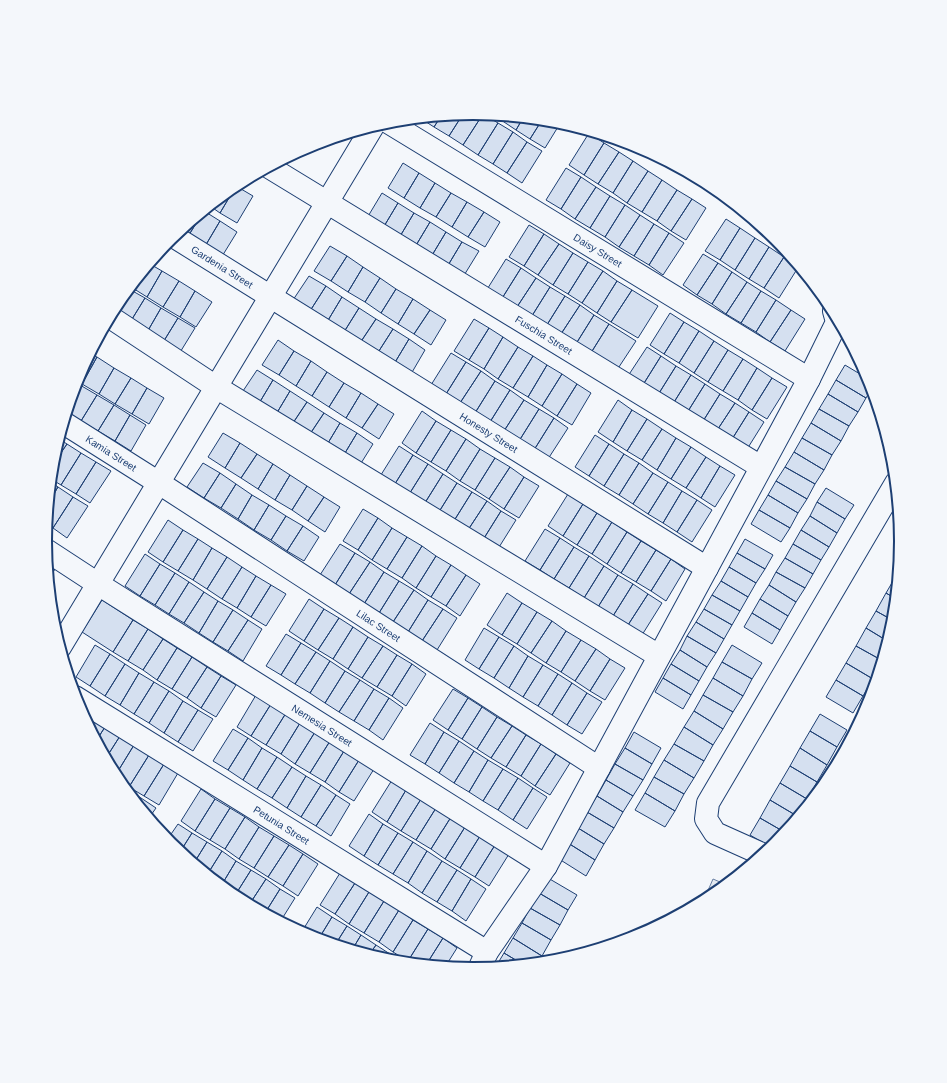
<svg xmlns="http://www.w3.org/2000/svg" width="947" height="1083" font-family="Helvetica,sans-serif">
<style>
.green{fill:#e3e9f0;stroke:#687fa3}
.building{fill:#d5e0f0;stroke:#1d3f73}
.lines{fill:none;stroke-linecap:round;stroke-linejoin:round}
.minor-casing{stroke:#1d3f73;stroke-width:24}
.minor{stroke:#f4f7fb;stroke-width:22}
.labels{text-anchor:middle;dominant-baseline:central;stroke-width:3;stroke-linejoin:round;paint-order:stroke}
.street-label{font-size:10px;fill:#1d3f73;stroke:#f4f7fb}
.rim{fill:none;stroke:#1d3f73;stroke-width:2}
</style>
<rect width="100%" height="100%" fill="#f4f7fb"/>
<path class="green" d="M713 879 727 885 711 898 703 902Z"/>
<path class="building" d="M474 113 483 114 463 145 449 136 463 114Z
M463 114 449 136 434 127 441 116Z
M483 114 498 123 478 155 463 145Z
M492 115 504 116 501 120Z
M441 116 434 127 420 118Z
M504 116 523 118 516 130 501 120Z
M523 118 542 120 530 139 516 130Z
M542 120 561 122 545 148 530 139Z
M498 123 513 132 493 164 478 155Z
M513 132 527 142 507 173 493 164Z
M589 133 604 143 584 175 569 165Z
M527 142 542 151 522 183 507 173Z
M604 143 619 152 598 184 584 175Z
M619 152 633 161 613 193 598 184Z
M633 161 648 171 627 203 613 193Z
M403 163 419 173 404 198 388 188Z
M566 168 581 177 561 209 546 200Z
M648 171 662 180 642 212 627 203Z
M419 173 435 183 420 208 404 198Z
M581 177 596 187 575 219 561 209Z
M662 180 677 190 657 221 642 212Z
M435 183 451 193 436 217 420 208Z
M236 185V186L220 213 210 206Z
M236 186 253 196 237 223 220 213Z
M596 187 610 196 590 228 575 219Z
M677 190 692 199 671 231 657 221Z
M382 193 398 203 383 228 367 218Z
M451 193 467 202 452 227 436 217Z
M610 196 625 205 605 237 590 228Z
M692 199 706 208 686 240 671 231Z
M467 202 484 212 468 237 452 227Z
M398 203 414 213 399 238 383 228Z
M625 205 640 215 619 247 605 237Z
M204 211 220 221 204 248 187 238Z
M203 212 187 238 178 232Z
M484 212 500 222 485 247 468 237Z
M414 213 430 222 415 247 399 238Z
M640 215 654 224 634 256 619 247Z
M726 219 740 228 720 260 705 251Z
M220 221 237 232 221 258 204 248Z
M430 222 446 232 431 257 415 247Z
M654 224 669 233 649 265 634 256Z
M529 225 544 234 524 266 509 257Z
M740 228 755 238 735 270 720 260Z
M446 232 462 242 447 267 431 257Z
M669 233 684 243 663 275 649 265Z
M544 234 559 244 538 275 524 266Z
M755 238 769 247 749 279 735 270Z
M462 242 479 251 463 277 447 267Z
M559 244 573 253 553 285 538 275Z
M330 246 347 256 331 281 314 271Z
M769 247 784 257 764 288 749 279Z
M573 253 588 262 568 294 553 285Z
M703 254 718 263 697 295 683 285Z
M347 256 363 267 348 292 331 281Z
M784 257 799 266 779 298 764 288Z
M506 259 521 268 501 300 486 291Z
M588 262 603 271 582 303 568 294Z
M718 263 732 272 712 304 697 295Z
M150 264 162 271 147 297 131 287Z
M363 267 380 278 365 302 348 292Z
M521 268 536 278 515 310 501 300Z
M162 271 179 281 163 307 147 297Z
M603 271 617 281 597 313 582 303Z
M732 272 747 282 726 314 712 304Z
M309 276 326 286 310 311 293 300Z
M380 278 396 289 381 313 365 302Z
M536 278 550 287 530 319 515 310Z
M179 281 195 291 180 317 163 307Z
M617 281 632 290 611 322 597 313Z
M747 282 761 291 741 323 726 314Z
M326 286 342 297 327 322 310 311Z
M550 287 565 296 545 328 530 319Z
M129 289 145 298 129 324 112 313 122 298Z
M396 289 413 299 398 324 381 313Z
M632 290 658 306 638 338 611 322Z
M195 291 212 302 196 327 180 317Z
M761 291 776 300 756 332 741 323Z
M565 296 580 305 559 337 545 328Z
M342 297 359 308 344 332 327 322Z
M145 298 161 308 146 334 129 324Z
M413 299 430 310 414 334 398 324Z
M776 300 791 310 770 342 756 332Z
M580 305 594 315 574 347 559 337Z
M161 308 178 318 162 344 146 334Z
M359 308 376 319 360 343 344 332Z
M430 310 446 320 431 345 414 334Z
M791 310 805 319 785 351 770 342Z
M670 313 684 322 664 354 650 345Z
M594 315 609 324 589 356 574 347Z
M178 318 195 328 179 354 162 344Z
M376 319 393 329 377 354 360 343Z
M474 319 489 328 469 360 454 351Z
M684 322 699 331 679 363 664 354Z
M609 324 636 341 615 373 589 356Z
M489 328 503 337 484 369 469 360Z
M393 329 409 339 394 364 377 354Z
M699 331 714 341 694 373 679 363Z
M503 337 518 347 498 379 484 369Z
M409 339 425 350 411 374 394 364Z
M278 340 294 351 279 375 262 365Z
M714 341 728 350 708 382 694 373Z
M518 347 533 356 513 388 498 379Z
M647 347 661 356 641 388 626 379Z
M728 350 743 359 723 391 708 382Z
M294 351 311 361 296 386 279 375Z
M451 353 466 362 446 394 431 385Z
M90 354 97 357 82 384 77 381Z
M533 356 547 365 528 397 513 388Z
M661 356 676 366 656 398 641 388Z
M97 357 114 368 99 394 82 384Z
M743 359 757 368 738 400 723 391Z
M311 361 327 372 312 396 296 386Z
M466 362 481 371 460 403 446 394Z
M547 365 562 374 542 406 528 397Z
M845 365 870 380 872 388 866 398 836 380Z
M676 366 691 375 671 407 656 398Z
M114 368 131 378 115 404 99 394Z
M757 368 772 378 752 410 738 400Z
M257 370 273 380 258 405 241 394Z
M481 371 495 381 475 413 460 403Z
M327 372 344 383 329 407 312 396Z
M562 374 577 384 557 416 542 406Z
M691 375 705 384 685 416 671 407Z
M131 378 147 388 132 414 115 404Z
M772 378 787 387 767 419 752 410Z
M273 380 290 391 275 416 258 405Z
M836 380 866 398 858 412 828 394Z
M495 381 510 390 490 422 475 413Z
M76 382 80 385 71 401Z
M344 383 361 393 346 418 329 407Z
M577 384 591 393 572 425 557 416Z
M705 384 720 394 700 426 685 416Z
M80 385 97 395 81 421 67 412 71 401Z
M147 388 164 398 149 424 132 414Z
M510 390 524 400 504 431 490 422Z
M290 391 307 402 291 426 275 416Z
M361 393 378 404 362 428 346 418Z
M720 394 735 403 714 435 700 426Z
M828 394 858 412 849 426 819 409Z
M97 395 114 405 98 431 81 421Z
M524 400 539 409 519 441 504 431Z
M618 400 632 410 613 442 598 432Z
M307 402 324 413 308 437 291 426Z
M735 403 749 412 729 444 714 435Z
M378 404 394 414 379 439 362 428Z
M114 405 130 415 115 441 98 431Z
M539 409 554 418 534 450 519 441Z
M819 409 849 426 841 441 811 423Z
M632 410 647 419 627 451 613 442Z
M422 411 436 421 416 453 402 443Z
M749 412 764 422 744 454 729 444Z
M324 413 340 423 325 448 308 437Z
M130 415 146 425 131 451 115 441Z
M554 418 568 428 548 459 534 450Z
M647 419 662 429 642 460 627 451Z
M436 421 451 430 431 462 416 453Z
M340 423 357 433 342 458 325 448Z
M811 423 841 441 832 455 802 438Z
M662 429 676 438 657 470 642 460Z
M451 430 466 439 446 471 431 462Z
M223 433 240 443 225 468 208 457Z
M357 433 373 444 358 468 342 458Z
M595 435 609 444 589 476 575 467Z
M676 438 691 447 671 479 657 470Z
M802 438 832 455 824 470 794 452Z
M59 439 67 444 52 466 53 458Z
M466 439 480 449 460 481 446 471Z
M240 443 257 454 241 478 225 468Z
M67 444 81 453 61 485 51 479 52 466Z
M609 444 624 454 604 486 589 476Z
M399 446 413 455 393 487 379 478Z
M691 447 706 457 686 488 671 479Z
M480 449 495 458 475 490 460 481Z
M794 452 824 470 815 484 785 467Z
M81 453 96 462 76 494 61 485Z
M257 454 273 464 258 489 241 478Z
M624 454 639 463 619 495 604 486Z
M413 455 428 464 408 496 393 487Z
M706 457 720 466 701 498 686 488Z
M495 458 510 467 489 499 475 490Z
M96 462 111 471 90 503 76 494Z
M203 463 220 473 204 498 187 487Z
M639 463 653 473 633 504 619 495Z
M273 464 290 475 275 500 258 489Z
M428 464 443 474 423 506 408 496Z
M720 466 735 475 715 507 701 498Z
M510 467 524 477 504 509 489 499Z
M785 467 815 484 807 499 776 481Z
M220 473 236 484 221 508 204 498Z
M653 473 668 482 648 514 633 504Z
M443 474 457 483 437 515 423 506Z
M290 475 307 486 292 510 275 500Z
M524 477 539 486 519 518 504 509Z
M776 481 807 499 798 513 768 495Z
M51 482 58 487 49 502Z
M668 482 682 491 663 523 648 514Z
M457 483 472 492 452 524 437 515Z
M236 484 252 495 238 519 221 508Z
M307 486 324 497 308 521 292 510Z
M58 487 73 497 53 528 47 524 49 502Z
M826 488 854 505 845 519 817 502Z
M682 491 697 500 677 532 663 523Z
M472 492 487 501 466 533 452 524Z
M568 494 583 504 563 536 548 526Z
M252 495 269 505 254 530 238 519Z
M768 495 798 513 790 528 759 510Z
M73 497 88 506 67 538 53 528Z
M324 497 340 507 325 532 308 521Z
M697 500 712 510 692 542 677 532Z
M487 501 501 511 481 543 466 533Z
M817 502 845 519 837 533 810 516Z
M583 504 597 513 577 545 563 536Z
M269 505 286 516 271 540 254 530Z
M363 509 378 518 358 550 343 541Z
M759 510 790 528 781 542 751 524Z
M501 511 516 520 496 552 481 543Z
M597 513 612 522 592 554 577 545Z
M286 516 303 526 287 551 271 540Z
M810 516 837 533 829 547 801 530Z
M378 518 392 528 372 560 358 550Z
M168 520 183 530 163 562 148 552Z
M612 522 627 532 607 564 592 554Z
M303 526 319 537 304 561 287 551Z
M392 528 407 537 387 569 372 560Z
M545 529 560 538 540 570 525 561Z
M183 530 198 539 178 571 163 562Z
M801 530 829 547 821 560 793 544Z
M627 532 641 541 621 573 607 564Z
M407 537 422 546 402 578 387 569Z
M560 538 574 547 554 579 540 570Z
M198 539 212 548 193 580 178 571Z
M745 539 773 555 765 569 737 553Z
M641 541 656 550 636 582 621 573Z
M340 544 355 553 335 585 320 575Z
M793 544 821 560 813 574 785 558Z
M422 546 436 556 416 588 402 578Z
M574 547 589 556 569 588 554 579Z
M212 548 227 557 207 589 193 580Z
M656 550 671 559 651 591 636 582Z
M355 553 370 562 349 594 335 585Z
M737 553 765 569 756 583 729 567Z
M145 554 160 564 140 596 125 586Z
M436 556 451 565 431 597 416 588Z
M589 556 604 566 584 598 569 588Z
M227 557 242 567 222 599 207 589Z
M785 558 813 574 805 588 776 572Z
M671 559 685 569 666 601 651 591Z
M370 562 384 572 364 604 349 594Z
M47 564 55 569 49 579Z
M160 564 175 573 155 605 140 596Z
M451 565 466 575 446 606 431 597Z
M604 566 618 575 598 607 584 598Z
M242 567 256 576 237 608 222 599Z
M729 567 756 583 748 597 721 581Z
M384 572 399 581 379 613 364 604Z
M776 572 805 588 796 602 769 585Z
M175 573 189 582 169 614 155 605Z
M466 575 480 584 460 616 446 606Z
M618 575 633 584 613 616 598 607Z
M256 576 271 585 251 617 237 608Z
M896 576 898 578 896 599 886 593Z
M399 581 414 590 393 622 379 613Z
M721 581 748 597 740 611 712 595Z
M189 582 204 592 184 623 169 614Z
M633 584 648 594 628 625 613 616Z
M271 585 286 594 266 626 251 617Z
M769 585 796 602 788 616 760 599Z
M414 590 428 600 408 632 393 622Z
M204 592 218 601 199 633 184 623Z
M507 593 522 603 502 635 487 625Z
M886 593 896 599 894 621 876 611Z
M648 594 662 603 642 635 628 625Z
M712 595 740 611 732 625 704 609Z
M309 599 324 609 304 641 289 631Z
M760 599 788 616 780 630 752 613Z
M102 600 133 620 113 652 82 632Z
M428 600 443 609 422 641 408 632Z
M218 601 233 610 213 642 199 633Z
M522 603 537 612 517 644 502 635Z
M324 609 339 618 318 650 304 641Z
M443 609 457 618 437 650 422 641Z
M704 609 732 625 724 639 696 622Z
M233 610 248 620 228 651 213 642Z
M876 611 894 621 889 642 866 628Z
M537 612 552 621 531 653 517 644Z
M752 613 780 630 772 644 744 627Z
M339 618 353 627 333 659 318 650Z
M133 620 148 629 128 661 113 652Z
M248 620 262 629 243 661 228 651Z
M552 621 566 631 546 663 531 653Z
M696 622 724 639 716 653 687 636Z
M353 627 368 637 348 669 333 659Z
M484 628 499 637 479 669 465 660Z
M866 628 889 642 883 661 856 646Z
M148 629 163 639 143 670 128 661Z
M566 631 581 640 561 672 546 663Z
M286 634 301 643 281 675 266 666Z
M687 636 716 653 707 667 680 650Z
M368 637 383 646 362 678 348 669Z
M499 637 514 646 494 678 479 669Z
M163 639 177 648 157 680 143 670Z
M581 640 596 649 575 681 561 672Z
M301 643 316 652 295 684 281 675Z
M95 645 110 654 90 686 76 677Z
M732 645 762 663 752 679 722 662Z
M383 646 397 655 377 687 362 678Z
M514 646 528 656 509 688 494 678Z
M856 646 883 661 873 679 846 663Z
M177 648 192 657 172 689 157 680Z
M596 649 610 659 590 691 575 681Z
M680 650 707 667 699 681 671 664Z
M316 652 330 661 310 693 295 684Z
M110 654 125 664 105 696 90 686Z
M397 655 412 664 392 696 377 687Z
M528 656 543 665 523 697 509 688Z
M192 657 207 667 187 698 172 689Z
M610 659 625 668 605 700 590 691Z
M330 661 345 671 325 703 310 693Z
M722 662 752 679 743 696 713 678Z
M846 663 873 679 863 696 836 680Z
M125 664 139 673 120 705 105 696Z
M412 664 426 674 406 706 392 696Z
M671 664 699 681 691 695 663 678Z
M543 665 558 674 538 706 523 697Z
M207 667 221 676 201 708 187 698Z
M345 671 360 680 339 712 325 703Z
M139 673 154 682 134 714 120 705Z
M558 674 572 683 552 715 538 706Z
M221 676 236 685 216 717 201 708Z
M663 678 691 695 683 709 655 692Z
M713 678 743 696 733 712 703 695Z
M360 680 374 689 354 721 339 712Z
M836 680 863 696 853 713 826 697Z
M154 682 169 691 149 723 134 714Z
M572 683 587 693 567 725 552 715Z
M374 689 389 698 369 730 354 721Z
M453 689 468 698 448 730 433 720Z
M169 691 183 701 164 733 149 723Z
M587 693 602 702 582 734 567 725Z
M256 695 271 704 251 736 237 727Z
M703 695 733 712 723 729 694 711Z
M389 698 403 708 383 740 369 730Z
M468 698 482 707 462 739 448 730Z
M870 699 871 700 869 706 863 718 860 716Z
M183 701 198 710 178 742 164 733Z
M271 704 286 713 266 745 251 736Z
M482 707 497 717 477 749 462 739Z
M198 710 213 719 193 751 178 742Z
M81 711 91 717 87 723Z
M694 711 723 729 713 745 684 727Z
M286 713 300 723 281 754 266 745Z
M820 714 847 730 837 747 810 731Z
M91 717 105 727 96 741 87 723Z
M497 717 512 726 491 758 477 749Z
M300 723 315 732 295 764 281 754Z
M430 723 444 732 425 764 410 755Z
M512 726 526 735 506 767 491 758Z
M105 727 120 736 106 758 96 741Z
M684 727 713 745 704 761 674 744Z
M233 729 248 738 228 770 213 761Z
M810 731 837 747 827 765 800 748Z
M315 732 330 741 310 773 295 764Z
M444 732 459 741 439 773 425 764Z
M634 732 661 748 652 764 625 748Z
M854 733H855L845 751 844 750Z
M526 735 541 744 521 776 506 767Z
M120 736 134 745 115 776 106 758Z
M248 738 262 748 243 780 228 770Z
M330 741 344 751 325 782 310 773Z
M459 741 474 751 454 783 439 773Z
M541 744 556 754 535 786 521 776Z
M674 744 704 761 694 778 664 760Z
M134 745 149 755 129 787 117 778 115 776Z
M262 748 277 757 257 789 243 780Z
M625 748 652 764 643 780 615 764Z
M800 748 827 765 817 782 790 766Z
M844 750 845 751 836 768 834 767Z
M344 751 359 760 339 792 325 782Z
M474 751 488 760 469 792 454 783Z
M556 754 570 763 550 795 535 786Z
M149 755 164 764 144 796 129 787Z
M277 757 292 767 272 798 257 789Z
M359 760 374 769 354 801 339 792Z
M488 760 503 769 483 801 469 792Z
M664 760 694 778 684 794 654 777Z
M164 764 178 773 159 805 144 796Z
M615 764 643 780 633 796 606 780Z
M790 766 817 782 807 799 780 783Z
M292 767 306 776 287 808 272 798Z
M834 767 836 768 830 780 825 786 824 785Z
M503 769 518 778 498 810 483 801Z
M306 776 321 785 301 817 287 808Z
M654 777 684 794 675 811 645 793Z
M518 778 533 788 513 820 498 810Z
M392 780 406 790 387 822 372 812Z
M606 780 633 796 623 812 597 796Z
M780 783 807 799 797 816 770 800Z
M321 785 336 795 316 826 301 817Z
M533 788 547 797 527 829 513 820Z
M126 789 141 798 137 804 126 790Z
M201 789 215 799 195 831 181 821Z
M406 790 421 799 401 831 387 822Z
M645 793 675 811 665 827 635 810Z
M336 795 350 804 331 836 316 826Z
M597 796 623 812 614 828 587 812Z
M141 798 156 808 149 818 137 804Z
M215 799 230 808 210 840 195 831Z
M421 799 436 808 416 840 401 831Z
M770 800 797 816 790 828 786 833 760 818Z
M230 808 245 817 225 849 210 840Z
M436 808 451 817 431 849 416 840Z
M587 812 614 828 604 844 578 828Z
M369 814 383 824 364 856 349 846Z
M245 817 259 827 239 859 225 849Z
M451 817 465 827 445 859 431 849Z
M760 818 786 833 776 845 772 848 750 835Z
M178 824 192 833 180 852 167 840Z
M383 824 398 833 378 865 364 856Z
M259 827 274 836 254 868 239 859Z
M465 827 480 836 460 868 445 859Z
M578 828 604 844 595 860 568 843Z
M192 833 207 842 194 863 180 852Z
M398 833 413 842 393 874 378 865Z
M274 836 289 845 268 877 254 868Z
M480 836 495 845 475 877 460 868Z
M207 842 222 851 207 875 194 863Z
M413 842 427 851 408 883 393 874Z
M568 843 595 860 586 876 559 859Z
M289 845 303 854 283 886 268 877Z
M495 845 509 854 489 886 475 877Z
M222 851 236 861 221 886 207 875Z
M427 851 442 861 422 893 408 883Z
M303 854 318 864 298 896 283 886Z
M236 861 251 870 234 897 221 886Z
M442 861 457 870 437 902 422 893Z
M251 870 266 879 249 905 234 897Z
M457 870 471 879 452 911 437 902Z
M340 873 355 883 335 914 320 905Z
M548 878 577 895 568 910 539 893Z
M266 879 280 889 265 913 249 905Z
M471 879 486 889 466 921 452 911Z
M355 883 369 892 349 924 335 914Z
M280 889 295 898 280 922 265 913Z
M369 892 384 901 364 933 349 924Z
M539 893 568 910 560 925 530 908Z
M384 901 399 910 379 942 364 933Z
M317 907 332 917 318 940 309 937 301 933Z
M530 908 560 925 551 940 522 923Z
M399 910 413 920 393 952 379 942Z
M332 917 347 926 335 945 318 940Z
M413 920 428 929 408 961 393 952Z
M522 923 551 940 542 956 513 938Z
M347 926 361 935 352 950 335 945Z
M428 929 443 938 426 965 413 964 408 961Z
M361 935 376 945 369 955 352 950Z
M443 938 457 948 445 967 426 965Z
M513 938 542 956 537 964 524 965 504 953Z
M376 945 390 954 386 961 369 955Z
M504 953 524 965 495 968Z
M390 954 404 963 386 961Z"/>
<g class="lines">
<defs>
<g id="minor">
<path id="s1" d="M388 122 809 379"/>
<path id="s2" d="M269 167 761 467"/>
<path id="s3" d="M173 236 707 568"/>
<path d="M110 317 216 387 659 656"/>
<path id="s4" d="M64 423 159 483 599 768"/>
<path id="s5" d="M46 550 98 584 546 866"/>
<path d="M60 647 373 126"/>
<path id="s6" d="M75 697 487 952"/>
<path d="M764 855 715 833 706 819 708 803 896 483"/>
<path d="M479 969 487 952 546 866 809 379 837 322 834 311"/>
</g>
</defs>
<use href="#minor" class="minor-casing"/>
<use href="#minor" class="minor"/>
</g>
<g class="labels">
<g class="street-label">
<text stroke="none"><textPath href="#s1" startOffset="246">Daisy Street</textPath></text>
<text stroke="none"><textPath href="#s3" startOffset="58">Gardenia Street</textPath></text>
<text stroke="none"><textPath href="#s2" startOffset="322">Fuschia Street</textPath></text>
<text stroke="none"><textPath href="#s3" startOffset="372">Honesty Street</textPath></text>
<text stroke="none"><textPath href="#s4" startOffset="56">Kamia Street</textPath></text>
<text stroke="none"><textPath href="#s4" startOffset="374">Lilac Street</textPath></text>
<text stroke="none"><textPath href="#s5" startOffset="327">Nemesia Street</textPath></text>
<text stroke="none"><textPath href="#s6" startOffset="243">Petunia Street</textPath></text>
</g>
</g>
<path d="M0 0H947V1083H0ZM52 541a421 421 0 1 1 842 0a421 421 0 1 1-842 0Z" fill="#f4f7fb" fill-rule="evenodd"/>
<path class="rim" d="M52 541a421 421 0 1 1 842 0a421 421 0 1 1-842 0Z"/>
</svg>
